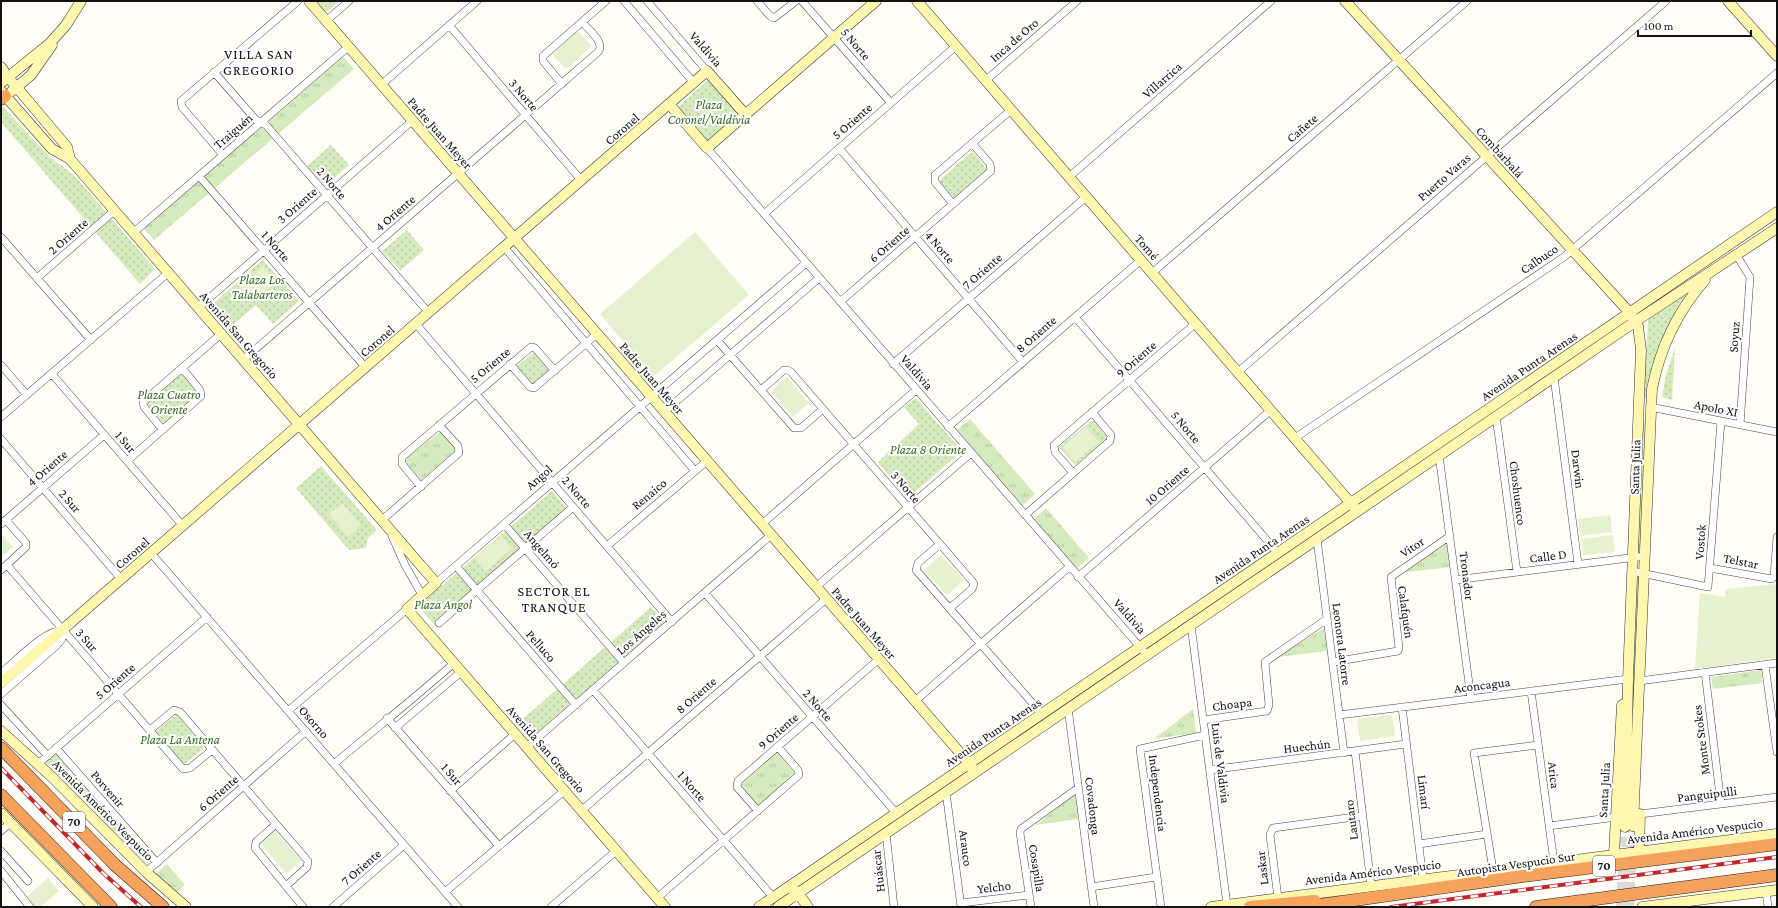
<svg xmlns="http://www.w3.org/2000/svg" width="1778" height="908" font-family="'Crimson Pro',serif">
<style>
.grass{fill:url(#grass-tufts)}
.park{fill:url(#park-dots)}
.pitch{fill:#e6f2cf}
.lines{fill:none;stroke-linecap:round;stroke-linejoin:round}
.secondary-tunnel{stroke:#dbdad3;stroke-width:10;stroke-dasharray:10 5;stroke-linecap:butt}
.street-casing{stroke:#444;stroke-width:8}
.secondary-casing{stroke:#333;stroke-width:11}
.highway-casing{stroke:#222;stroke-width:13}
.street{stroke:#fff;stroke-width:7}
.secondary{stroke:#fff6b0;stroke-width:10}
.highway{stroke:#f5a25d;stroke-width:12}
.rail-casing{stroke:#c4262e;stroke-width:4}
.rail{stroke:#fff;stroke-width:2.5;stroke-dasharray:8;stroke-linecap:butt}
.labels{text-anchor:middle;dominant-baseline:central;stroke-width:4;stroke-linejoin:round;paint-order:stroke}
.shield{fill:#fff;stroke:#585858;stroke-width:1}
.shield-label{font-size:12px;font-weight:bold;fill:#111}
.street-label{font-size:13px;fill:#111;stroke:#fff}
.park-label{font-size:13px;font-style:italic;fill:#2f6b1f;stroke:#fff}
.neighbourhood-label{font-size:14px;letter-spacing:1px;fill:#111;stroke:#fff}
</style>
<defs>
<pattern id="grass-tufts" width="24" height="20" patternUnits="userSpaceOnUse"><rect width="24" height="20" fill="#d5ebbd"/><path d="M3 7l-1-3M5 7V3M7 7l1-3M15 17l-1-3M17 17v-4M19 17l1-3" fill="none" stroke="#b6c8a1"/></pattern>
<pattern id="park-dots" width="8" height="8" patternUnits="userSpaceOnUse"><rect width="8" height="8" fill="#d5ebbd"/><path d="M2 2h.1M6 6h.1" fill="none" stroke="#b6c8a1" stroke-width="1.8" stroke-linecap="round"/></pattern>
</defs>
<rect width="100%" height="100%" fill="#fffdf5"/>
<path class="grass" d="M343 56 354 69 154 240 143 228Z
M970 419 1035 494 1022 506 957 430Z
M1645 421 1641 550 1639 551 1638 550 1643 423Z
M441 431 457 450 421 480 404 460Z
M1046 508 1089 558 1076 569 1033 520Z
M1447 544 1450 567 1400 573Z
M1637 577H1639L1635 674H1633Z
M1324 628 1327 651 1277 657Z
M1761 670 1762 683 1713 689 1711 677Z
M1193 709 1196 733 1153 739H1154Z
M777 752 795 774 758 805 740 783Z
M55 754 58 755 69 767 59 776 46 762Z
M86 786 97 799V803L92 808 77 794Z
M1075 794 1078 819 1036 825Z
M103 806 130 837V840L126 843 95 812Z
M133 843 137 844 151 860 147 864 129 846Z
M167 864 185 885 176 893 156 874Z"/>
<path class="park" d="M313 1H335L337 3 328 11 323 12Z
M708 80 741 116 709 144 677 108Z
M3 107 50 157 74 175 155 269 140 284 1 122V109Z
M331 145 349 165 325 186 307 166Z
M973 151 987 170 954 198 939 181Z
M407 230 424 250 400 271 382 251Z
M263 260 299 301 273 324 256 305 228 329 209 307Z
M1685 295 1687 296 1651 372 1647 397 1645 398 1644 395 1648 320Z
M1675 348 1672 400 1662 397 1666 375Z
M534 352 551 370 533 385 517 366Z
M183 372 199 391 198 395 164 424 146 402Z
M916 398 962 451 908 498 878 462 919 424 904 407Z
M1091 421H1094L1106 436V440L1075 465 1059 447Z
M321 466 376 529V531L368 538 366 548 349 550 296 488Z
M552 491 571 513 437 628 418 606Z
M651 607 665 622 529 740 516 725Z
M177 714 204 748 183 765 156 731Z"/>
<path class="pitch" d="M578 31 592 46 566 69 552 54Z
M695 232 749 295 653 377 600 314Z
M263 266 276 282 252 302 239 287Z
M787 377 809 403 793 417 771 391Z
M1086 427 1099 442 1075 462 1062 447Z
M342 503 361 525 348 537 329 514Z
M1610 515 1612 532 1580 536 1578 519Z
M1 533 13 547 1 557Z
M1613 535 1615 552 1583 555 1581 539Z
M501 536 512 549 486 571 475 558Z
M941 555 964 580 947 595 924 570Z
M1777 584V658L1695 669 1700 593 1725 597V589Z
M1392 715 1395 736 1360 741 1357 719Z
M276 831 301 861 286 874 261 844Z
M48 878 59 891 40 907H33L25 898Z"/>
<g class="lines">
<path class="secondary-tunnel" d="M1621 907 1625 827
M1629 907 1633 826"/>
<defs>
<path id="street" d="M624 1 694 83
M647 1 707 71
M757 1 770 16 774 18 796 1
M802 1 891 103
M326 21 349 1
M449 25 581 180
M214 72 256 120 266 125 429 313
M985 81 1077 1
M562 84 543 61V56L606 1
M381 85 477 1
M707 148 1147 655
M839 148 1023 362
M223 155 182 107 181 101 298 1
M199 176 366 368
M1069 177 1271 1
M953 204 935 182V175L1011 110
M764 214 956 46
M133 233 348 47
M1 237 91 340
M504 247 695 471
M1737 256 1750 277 1740 425
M1152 273 1467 1
M37 278 114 211
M840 302 991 171 990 164 972 143
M198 308 412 121
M1075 317 1278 553
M416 324 672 622
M717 340 794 428H801L823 409
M243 360 598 52C606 43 588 29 582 22
M510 364 530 387 534 388 597 334
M893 364 1086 197
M1 365 27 395
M1238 372 1666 1
M52 374 183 526
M1554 377 1578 564
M761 390 784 370H787L791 372 972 581 974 584 972 589 950 608
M1650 407 1777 432
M664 412 819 278
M1496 416 1517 572
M1 417 168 273
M948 427 1141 260
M162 429 144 407 143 402 221 334
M1295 438 1564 257 1777 73
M1 439 121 579
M1439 455 1471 699
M127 461 201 396 200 390 182 368
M1073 473 1055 452 1054 445 1196 323
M421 487 402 464V457L531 347 535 348 555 371
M1025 515 1110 441 1111 435 1092 412
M382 520 459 453 458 446 439 425
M1 524 104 435
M504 524 624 663
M762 524 916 390
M392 536 405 565 422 595
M1317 539 1344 753
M940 544 918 563 916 570 1042 714
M607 546 707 461
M151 553 458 907
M7 565 183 769 190 768 212 750
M456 566 576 705
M1710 568 1772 579 1774 576 1777 537
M1 570 26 547V543L6 520
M1632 571 1708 587 1721 421
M1078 577 1271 410
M1455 580 1645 556
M436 583 806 263
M816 587 971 453
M705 593 897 814
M439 623 573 507
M1191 625 1227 905
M1333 662 1398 651 1399 648 1391 577 1450 536
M1765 665 1777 752
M1705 672 1721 804
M1 673C16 661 44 630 63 630L62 639 57 645 1 694
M1639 681 1777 663
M593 690 773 897
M1531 691 1554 862
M915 701 1069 567
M1 705 48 756
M1402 707 1423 879
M1068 708 1094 907
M288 711 407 609
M1339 715 1628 679
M387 718 499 846
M1203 720 1267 711 1269 705 1265 662 1327 619
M395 728 461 672
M150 730 174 710 180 712 308 861 307 867 286 886
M527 747 771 535
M56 748 157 863
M1355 751 1371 885
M38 764 207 617
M334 764C374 730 415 698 454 663
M1210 770 1406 744
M450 791 515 734
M946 792 961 907
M581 811 826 599
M758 811 737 787 738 781 879 659
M1640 814 1777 797
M276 824 256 842 255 848 303 907
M1549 826 1616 817
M1 831 10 823
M886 833 894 907
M1419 844 1487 834
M1 851 28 881
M1493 870 1474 753 1538 745
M1 871 30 907
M146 872 306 731
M1091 887 1156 877
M1766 891 1768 907
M445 892 564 791
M657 898 799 775 798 770 778 747
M1278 898 1270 835 1273 828 1362 816
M961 903 1029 895
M333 907 404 845
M551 907 616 851
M1031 907 1020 833 1021 829 1078 788
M1161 907 1140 749 1205 735"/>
<path id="secondary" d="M309 1 974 769
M917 1 1355 508
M1345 1 1630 313 1638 326 1641 350 1628 679 1625 827
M1728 1 1777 56
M1 67 8 77 67 147 70 159
M1 83 50 43 66 25 81 1
M1 91 52 149 70 159 436 583 407 609 665 907
M12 91 31 75 52 45
M669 104 707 148 876 1
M1 683 707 71 745 114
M1 731 52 777 146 872 186 907
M1 813 93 907
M1633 826 1652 389C1660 348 1677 312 1705 280
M1639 851 1640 814
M1614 854 1622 705
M793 889 798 893 808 907
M759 907 1777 212
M778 907 1636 321 1777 228
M1211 907 1777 834
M1642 907 1777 890"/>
<path id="highway" d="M1 99 5 96
M1 748 115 865 163 907
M1 795 111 907
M1250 907 1315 901
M1306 907 1516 877 1777 844
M1536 907 1777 875"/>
</defs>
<use href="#street" class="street-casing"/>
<use href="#secondary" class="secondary-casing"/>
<use href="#highway" class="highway-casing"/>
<use href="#street" class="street"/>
<use href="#secondary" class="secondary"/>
<use href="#highway" class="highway"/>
<defs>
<path id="rail" d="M1 768 103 873 141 907
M1391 907 1777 857"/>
</defs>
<use href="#rail" class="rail-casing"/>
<use href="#rail" class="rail"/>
</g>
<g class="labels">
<g class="shield">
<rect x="63" y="812" width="22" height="20" rx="3"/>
<rect x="1593" y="856" width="22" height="20" rx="3"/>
</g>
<g class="shield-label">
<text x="74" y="822">70</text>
<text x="1604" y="866">70</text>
</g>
<g class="street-label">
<text transform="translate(1014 40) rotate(-41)">Inca de Oro</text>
<text transform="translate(856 44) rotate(49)">5 Norte</text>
<text transform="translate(706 49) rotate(49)">Valdivia</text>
<text transform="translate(1162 80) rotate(-41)">Villarrica</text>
<text transform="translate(524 95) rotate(50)">3 Norte</text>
<text transform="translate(852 121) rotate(-41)">5 Oriente</text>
<text transform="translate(1302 128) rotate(-41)">Cañete</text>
<text transform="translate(622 129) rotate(-41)">Coronel</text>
<text transform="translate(233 131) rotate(-41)">Traiguén</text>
<text transform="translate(440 133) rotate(49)">Padre Juan Meyer</text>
<text transform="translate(1500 152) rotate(48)">Combarbalá</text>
<text transform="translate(1444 177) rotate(-41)">Puerto Varas</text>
<text transform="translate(332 183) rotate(49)">2 Norte</text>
<text transform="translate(297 205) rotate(-41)">3 Oriente</text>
<text transform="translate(395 213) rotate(-41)">4 Oriente</text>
<text transform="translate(68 236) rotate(-41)">2 Oriente</text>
<text transform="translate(889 244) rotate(-41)">6 Oriente</text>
<text transform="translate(276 246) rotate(49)">1 Norte</text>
<text transform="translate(940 247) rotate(49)">4 Norte</text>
<text transform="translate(1147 247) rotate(49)">Tomé</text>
<text transform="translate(1539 259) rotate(-34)">Calbuco</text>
<text transform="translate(982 271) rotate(-41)">7 Oriente</text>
<text transform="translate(1036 334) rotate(-41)">8 Oriente</text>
<text transform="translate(239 335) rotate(49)">Avenida San Gregorio</text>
<text transform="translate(1734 337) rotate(-86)">Soyuz</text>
<text transform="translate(377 341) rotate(-41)">Coronel</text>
<text transform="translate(1136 359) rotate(-41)">9 Oriente</text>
<text transform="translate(490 365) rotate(-40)">5 Oriente</text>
<text transform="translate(1529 366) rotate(-34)">Avenida Punta Arenas</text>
<text transform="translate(917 372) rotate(49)">Valdivia</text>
<text transform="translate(652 378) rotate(49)">Padre Juan Meyer</text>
<text transform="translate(1716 408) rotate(11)">Apolo XI</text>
<text transform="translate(1186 427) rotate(49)">5 Norte</text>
<text transform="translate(126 442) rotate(49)">1 Sur</text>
<text transform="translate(1635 467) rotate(-88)">Santa Julia</text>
<text transform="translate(47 468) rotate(-41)">4 Oriente</text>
<text transform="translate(1578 469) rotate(83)">Darwin</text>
<text transform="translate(539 477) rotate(-41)">Angol</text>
<text transform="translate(1167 485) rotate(-41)">10 Oriente</text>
<text transform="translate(906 487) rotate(49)">3 Norte</text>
<text transform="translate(577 492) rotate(49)">2 Norte</text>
<text transform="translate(1518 493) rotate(83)">Choshuenco</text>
<text transform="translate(649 494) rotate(-40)">Renaico</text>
<text transform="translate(70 501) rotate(49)">2 Sur</text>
<text transform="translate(1700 542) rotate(-86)">Vostok</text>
<text transform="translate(1412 547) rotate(-34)">Vitor</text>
<text transform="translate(542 549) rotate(49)">Angelmó</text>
<text transform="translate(1261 549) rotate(-34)">Avenida Punta Arenas</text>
<text transform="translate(132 553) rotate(-41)">Coronel</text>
<text transform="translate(1548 556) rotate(-7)">Calle D</text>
<text transform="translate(1741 561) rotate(11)">Telstar</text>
<text transform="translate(1467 576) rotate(83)">Tronador</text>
<text transform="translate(1406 612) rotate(82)">Calafquén</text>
<text transform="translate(1130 616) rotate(49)">Valdivia</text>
<text transform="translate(864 623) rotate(49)">Padre Juan Meyer</text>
<text transform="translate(641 632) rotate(-41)">Los Ángeles</text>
<text transform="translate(87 640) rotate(49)">3 Sur</text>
<text transform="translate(1342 644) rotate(83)">Leonora Latorre</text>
<text transform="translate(541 646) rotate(49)">Pelluco</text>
<text transform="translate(115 681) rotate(-41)">5 Oriente</text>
<text transform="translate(1482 685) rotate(-7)">Aconcagua</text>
<text transform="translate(696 695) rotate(-41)">8 Oriente</text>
<text transform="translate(1232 704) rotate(-7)">Choapa</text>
<text transform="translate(818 705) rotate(49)">2 Norte</text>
<text transform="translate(314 722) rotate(49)">Osorno</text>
<text transform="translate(778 731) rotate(-41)">9 Oriente</text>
<text transform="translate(993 732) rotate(-34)">Avenida Punta Arenas</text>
<text transform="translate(1701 740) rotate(-97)">Monte Stokes</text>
<text transform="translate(1307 746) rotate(-7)">Huechún</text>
<text transform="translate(546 749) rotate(49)">Avenida San Gregorio</text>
<text transform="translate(1221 763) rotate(83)">Luis de Valdivia</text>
<text transform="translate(452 774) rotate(49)">1 Sur</text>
<text transform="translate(1554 775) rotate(83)">Arica</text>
<text transform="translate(692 786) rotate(49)">1 Norte</text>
<text transform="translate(108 789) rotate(49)">Porvenir</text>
<text transform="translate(1604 790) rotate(-87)">Santa Julia</text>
<text transform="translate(1424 792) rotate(83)">Limarí</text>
<text transform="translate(218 793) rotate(-41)">6 Oriente</text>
<text transform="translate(1158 793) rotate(83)">Independencia</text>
<text transform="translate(1707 794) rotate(-7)">Panguipulli</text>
<text transform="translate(1093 806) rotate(83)">Covadonga</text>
<text transform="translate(103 810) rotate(45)">Avenida Américo Vespucio</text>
<text transform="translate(1351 820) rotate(-97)">Lautaro</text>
<text transform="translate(1695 831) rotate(-7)">Avenida Américo Vespucio</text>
<text transform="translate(966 848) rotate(83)">Arauco</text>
<text transform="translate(1516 864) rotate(-8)">Autopista Vespucio Sur</text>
<text transform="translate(361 867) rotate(-41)">7 Oriente</text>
<text transform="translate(1037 868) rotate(81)">Cosapilla</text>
<text transform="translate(1262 868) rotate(-97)">Laskar</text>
<text transform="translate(878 871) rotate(-96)">Huáscar</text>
<text transform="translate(1373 872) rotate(-7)">Avenida Américo Vespucio</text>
<text transform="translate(994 887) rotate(-7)">Yelcho</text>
</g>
<g class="park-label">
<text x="709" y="104">Plaza<tspan x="709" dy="15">Coronel/Valdivia</tspan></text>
<text x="262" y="279">Plaza Los<tspan x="262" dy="15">Talabarteros</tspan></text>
<text x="169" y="394">Plaza Cuatro<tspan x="169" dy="15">Oriente</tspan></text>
<text x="928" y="449">Plaza 8 Oriente</text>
<text x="443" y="604">Plaza Angol</text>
<text x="180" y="739">Plaza La Antena</text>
</g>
<g class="neighbourhood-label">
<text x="259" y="54">VILLA SAN<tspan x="259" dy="16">GREGORIO</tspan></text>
<text x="554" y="591">SECTOR EL<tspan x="554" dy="16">TRANQUE</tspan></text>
</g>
</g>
<rect width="1778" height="908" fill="none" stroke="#111111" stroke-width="4"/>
<path d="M1638 30v6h113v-6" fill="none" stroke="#111111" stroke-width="2"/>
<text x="1644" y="30" font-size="12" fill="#111111" stroke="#ffffff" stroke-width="3" paint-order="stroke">100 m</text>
</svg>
